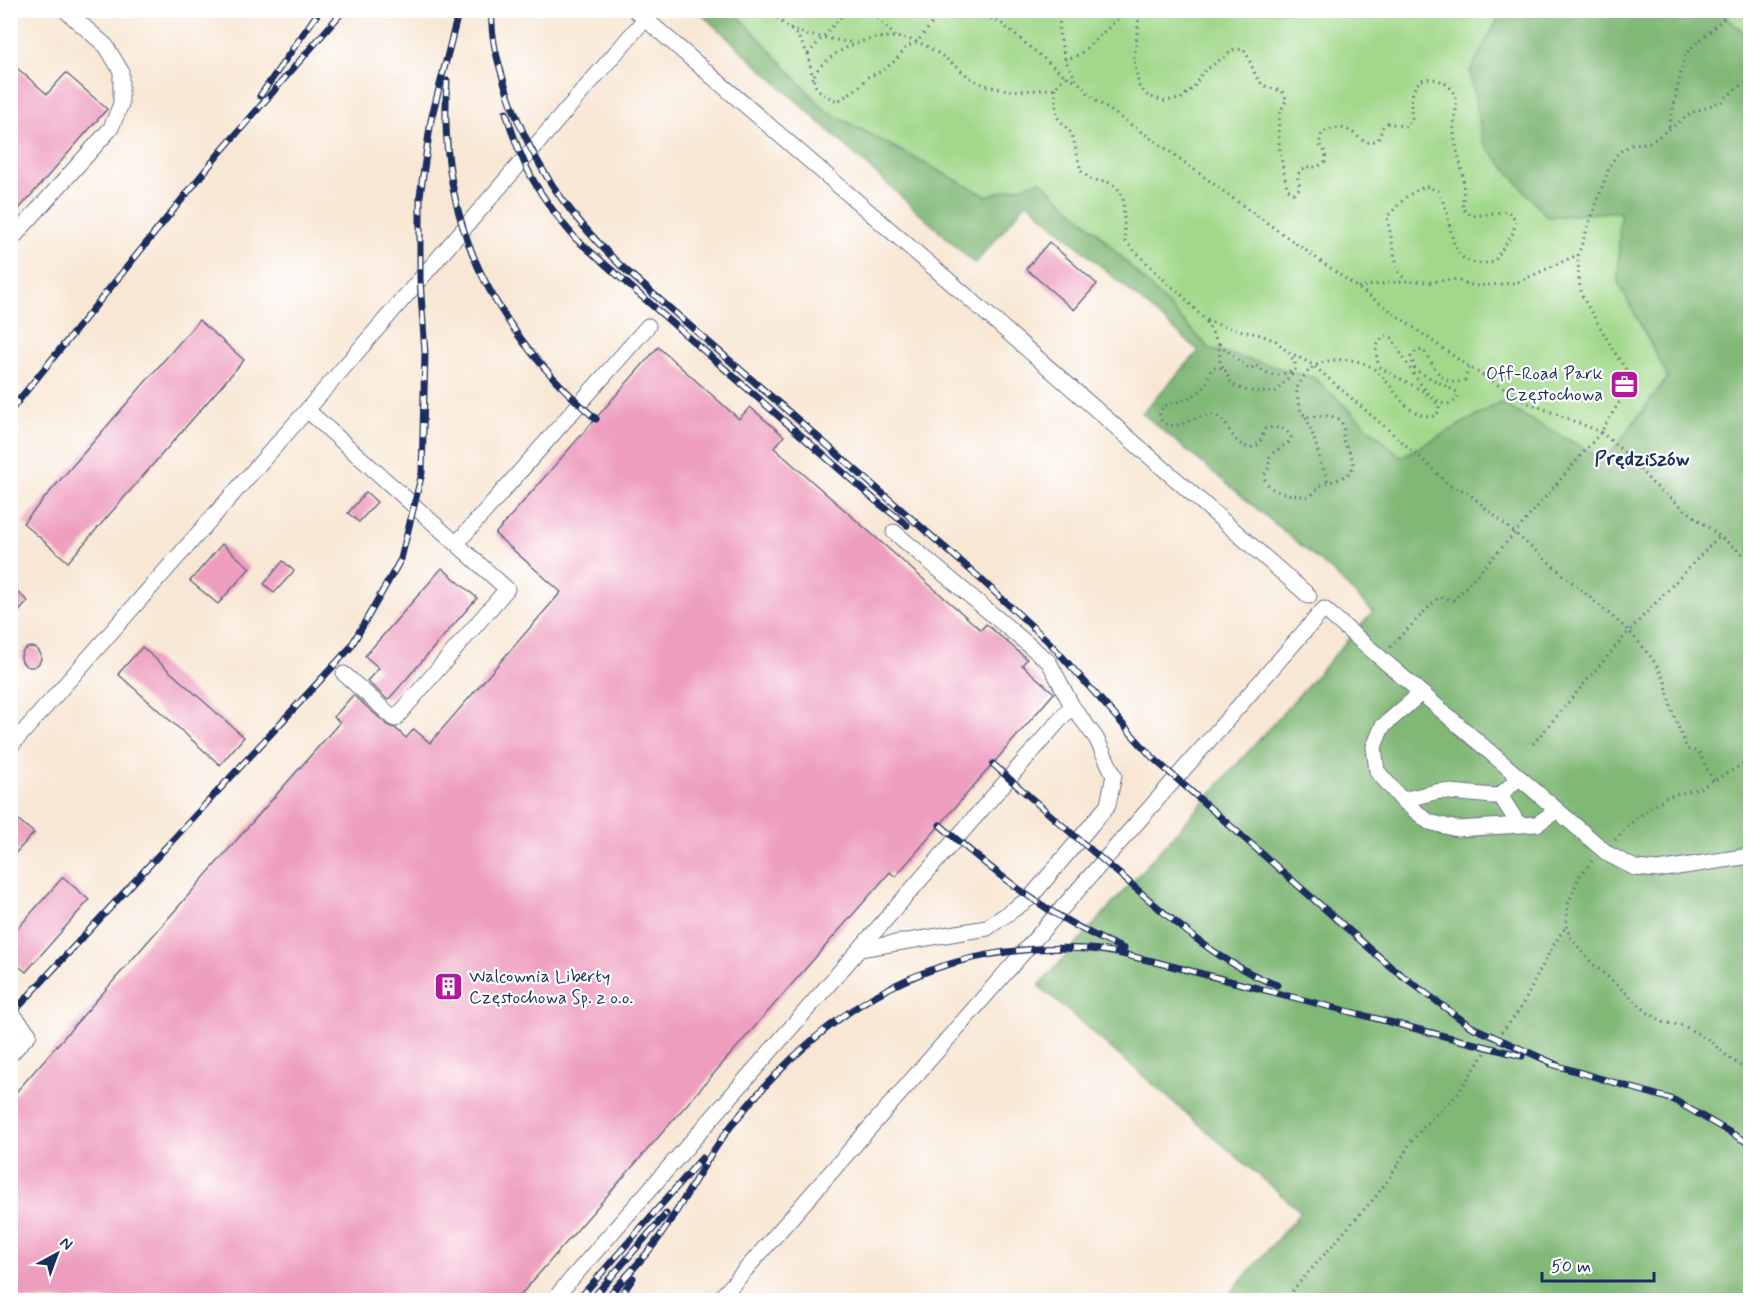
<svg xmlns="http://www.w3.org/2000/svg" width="1761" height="1311" font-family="Mynerve,sans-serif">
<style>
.green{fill:#a1d88a;stroke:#5e8474;stroke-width:1.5}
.forest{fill:#80b876;stroke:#4e746a;stroke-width:1.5}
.building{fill:#ee9dbf}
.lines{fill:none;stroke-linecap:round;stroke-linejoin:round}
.minor-casing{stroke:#686f87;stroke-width:17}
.path{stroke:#686f87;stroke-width:3;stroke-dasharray:1.5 4.5;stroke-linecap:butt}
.minor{stroke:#fff;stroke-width:15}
.rail-casing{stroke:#1b2f5e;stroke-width:7}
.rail{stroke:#fff;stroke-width:4.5;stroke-dasharray:14;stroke-linecap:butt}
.labels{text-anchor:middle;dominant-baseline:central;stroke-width:4.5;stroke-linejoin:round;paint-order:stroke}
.poi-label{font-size:18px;fill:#1b2f5e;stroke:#fff;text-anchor:end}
.neighbourhood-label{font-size:20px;font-weight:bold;fill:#1b2f5e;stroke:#fff}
</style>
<rect width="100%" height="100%" fill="#fff"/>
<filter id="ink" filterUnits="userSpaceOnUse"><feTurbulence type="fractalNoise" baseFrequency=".0167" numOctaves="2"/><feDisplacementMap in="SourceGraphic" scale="12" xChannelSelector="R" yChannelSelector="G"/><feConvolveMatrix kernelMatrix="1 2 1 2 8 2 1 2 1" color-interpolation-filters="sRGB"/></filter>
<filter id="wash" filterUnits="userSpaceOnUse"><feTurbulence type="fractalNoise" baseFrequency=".008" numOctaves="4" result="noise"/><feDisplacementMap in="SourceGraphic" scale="24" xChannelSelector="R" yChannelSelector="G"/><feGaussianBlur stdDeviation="1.35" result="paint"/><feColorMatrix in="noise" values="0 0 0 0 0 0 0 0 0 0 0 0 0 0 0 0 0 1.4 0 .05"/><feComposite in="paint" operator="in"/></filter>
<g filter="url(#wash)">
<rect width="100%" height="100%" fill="#f8e7d4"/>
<path class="green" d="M1018 10 1502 11 1470 72 1547 217 1621 211 1618 282 1668 377 1606 460 1500 403 1401 458 1314 378 1210 349 1097 232 1041 181 986 196 826 111 734 11Z
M1719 11H1750V38Z"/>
<path class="forest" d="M698 11H734L826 111 986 196 1041 181 1097 232 1210 349 1314 378 1401 457 1500 403 1606 460 1668 377 1618 282 1620 211 1547 217 1483 142 1470 72 1502 11H1719L1750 38V1300H1224L1301 1212 1039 986 1373 612 1333 572 1142 413 1199 351 1027 202 975 264Z"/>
<g id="blocks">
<path class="building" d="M10 62 47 94 66 73 107 109 10 219Z
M1049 242 1097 284 1074 310 1026 269Z
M199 320 244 360 68 562 23 523Z
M658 347 739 419 750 407 784 436 774 448 981 630 986 624 1027 659 1022 665 1054 693 895 877 890 872 516 1300H10V1099L340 722 334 717 353 695 389 726 395 728 406 738 414 729 430 743 561 592 495 534Z
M366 492 377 502 359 522 348 513Z
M222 544 250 568 218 604 190 581Z
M283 561 294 571 274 593 264 584Z
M442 568 477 598 388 700 367 681 379 668 365 656Z
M10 586 28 601 10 622Z
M142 647 244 737 220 765 118 674Z
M21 657a10 10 0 1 1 20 0a10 10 0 1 1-20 0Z
M10 813 34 833 10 859Z
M63 877 89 900 26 972 10 959V937Z"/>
</g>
</g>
<g filter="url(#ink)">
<use href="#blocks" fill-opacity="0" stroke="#686f87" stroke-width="1.5"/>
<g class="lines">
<defs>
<path id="minor" d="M635 10 970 299 1309 596
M10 241 111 128 121 104V71L106 46 65 10
M307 410 507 589 395 719 344 674
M457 543 648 326
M1421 693 1382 727 1374 747 1377 771 1402 800 1429 822 1457 829 1537 824 1556 811
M10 747 307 410 645 19
M1500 795 1519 825
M1402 800 1440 791 1493 796 1500 795 1519 778
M860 949 987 928 1030 898 1108 805 1114 775 1096 738 1072 706 1049 662 894 532
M10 1011 29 1034 10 1055
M553 1300 1072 706
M719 1300 1324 609 1608 854 1635 868 1658 870 1750 856"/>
</defs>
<use href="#minor" class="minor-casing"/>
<path class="path" d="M768 10 797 35 808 54 813 79
M869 10 895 36
M943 10 917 42 906 47 896 60 882 71 868 77 858 88 838 101C818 94 803 81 824 63 848 41 886 30 917 42 928 46 940 54 949 61 958 67 965 75 974 80 998 93 1029 92 1055 88L1065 76
M975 10 1002 24 1065 76 1075 80
M1060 10 1059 33 1065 60 1077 81 1095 100 1165 148 1242 205 1469 367 1524 401 1601 432 1623 451 1654 485 1750 560
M1144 10 1139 17 1134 60 1139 86 1148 96 1164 101 1181 99 1194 87 1202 73 1233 50 1243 49C1252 59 1252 75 1262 84 1267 88 1276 89 1282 91L1287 100C1270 121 1283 163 1287 188L1293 193 1300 188 1297 175 1305 167H1317L1325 162 1326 153 1319 144 1322 132C1345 124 1348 129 1366 143L1378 140 1383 127 1388 123 1406 127 1412 118C1409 102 1412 74 1434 79 1441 80 1449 85 1453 91 1459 102 1455 112 1454 123 1453 141 1460 159 1463 177 1464 187 1463 199 1463 209L1472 216 1508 211 1516 220 1513 233 1494 262C1454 269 1454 245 1447 213 1445 205 1441 198 1438 191L1425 186 1407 196 1387 217 1398 271 1406 281
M790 28 808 35 854 43
M808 54 847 10
M1065 60 1080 54 1120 17 1134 10
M1055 88 1057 117 1072 134 1081 171 1090 179 1110 183 1117 187 1123 197 1125 241 1166 282 1180 293 1205 320 1225 327 1261 335 1276 341 1288 352 1295 362V370L1277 391 1273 393 1248 391 1236 387 1230 381 1225 370 1219 367H1213C1208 374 1208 384 1203 388 1194 398 1177 402 1164 406 1161 410 1158 414 1161 419 1170 437 1202 411 1213 415 1230 419 1229 444 1250 448L1259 444 1265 429C1274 426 1286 427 1291 437L1289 442 1270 455 1269 467 1264 476C1267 491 1283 494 1296 495 1301 496 1306 497 1310 496 1314 494 1316 489 1320 486 1330 480 1352 479 1353 465 1354 455 1345 448 1343 439 1343 435 1344 430 1343 426 1339 411 1316 417 1306 417L1301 412 1296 389C1306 371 1314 362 1334 360 1346 359 1361 360 1371 367 1394 381 1402 419 1435 416L1439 411V406C1425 387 1397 380 1379 366 1375 354 1374 343 1386 336L1392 338C1401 352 1435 423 1457 399V392L1415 370 1411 357 1416 351 1423 350C1436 366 1440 389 1465 380L1469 367
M1669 127 1685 54 1733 10
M1358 287 1406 281 1432 282 1453 279 1475 286 1516 283 1577 255
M1206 322 1219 344 1220 362 1225 370
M1219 344 1248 368 1251 369 1255 365C1262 370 1270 377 1279 375 1285 374 1289 371 1295 370
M1289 352 1313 365 1422 459 1450 486 1467 492 1629 631 1652 658 1665 681 1671 708 1687 749 1699 752 1713 781
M1306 417C1313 433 1317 448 1321 464 1324 471 1327 475 1328 482
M1390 647 1439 597 1454 600 1514 534 1601 432 1620 401 1634 383 1633 378 1618 358 1583 298 1579 282 1578 255 1610 165 1618 153 1631 145 1651 142 1693 112 1722 101 1738 87 1750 83
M1533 744 1629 631 1719 536
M1615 840 1635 819 1666 797 1701 788 1750 760
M1592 861 1579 877 1568 904 1566 926 1570 937 1591 962 1647 1012 1663 1022 1684 1026 1709 1040 1727 1056 1750 1073
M1501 1032C1523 1011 1532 985 1546 959 1552 947 1559 937 1566 926
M1284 1300 1376 1196 1389 1179 1412 1140 1430 1120 1456 1096 1485 1053"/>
<use href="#minor" class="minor"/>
<defs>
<path id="rail" d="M492 10C490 35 497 58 504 82 528 158 563 209 620 265L974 573 1050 643 1152 757 1392 968 1470 1026 1557 1065
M447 81C437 221 492 328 596 419
M260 96 320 10
M506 112C521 165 539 196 575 238L876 501 907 525
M10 411 218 155 344 10
M993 764C1036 803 1080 841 1124 878 1171 919 1218 963 1277 985
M940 825C997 875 1053 920 1124 949
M10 1016 350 648 401 559 422 473 425 353 420 279V196L431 120 459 10
M1551 1064 1674 1100 1750 1144
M578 1300 702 1158
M591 1300 666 1214
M605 1300C622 1280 642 1261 658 1239 685 1202 706 1156 735 1121 830 1003 935 941 1089 949 1110 950 1132 957 1152 961L1522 1056
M618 1300 633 1278"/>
</defs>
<use href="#rail" class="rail-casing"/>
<use href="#rail" class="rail"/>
</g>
</g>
<defs>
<symbol id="office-square" viewBox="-11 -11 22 22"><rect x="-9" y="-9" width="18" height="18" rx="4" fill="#b5179e" stroke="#fff"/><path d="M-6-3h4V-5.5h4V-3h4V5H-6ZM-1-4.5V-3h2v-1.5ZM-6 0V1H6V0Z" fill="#fff"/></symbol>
<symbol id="building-square" viewBox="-11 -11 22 22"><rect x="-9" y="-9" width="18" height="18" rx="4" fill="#b5179e" stroke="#fff"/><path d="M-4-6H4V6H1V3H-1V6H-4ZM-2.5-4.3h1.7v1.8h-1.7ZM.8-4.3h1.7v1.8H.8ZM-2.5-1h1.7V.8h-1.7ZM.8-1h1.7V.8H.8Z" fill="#fff"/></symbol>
</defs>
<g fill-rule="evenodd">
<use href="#office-square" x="1608" y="368" width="33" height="33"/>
<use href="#building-square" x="432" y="970" width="33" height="33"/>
</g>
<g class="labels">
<g class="poi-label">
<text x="1603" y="374">Off-Road Park<tspan x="1603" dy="21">Częstochowa</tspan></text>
<text x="469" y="977" text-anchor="start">Walcownia Liberty<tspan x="469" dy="21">Częstochowa Sp. z o.o.</tspan></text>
</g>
<g class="neighbourhood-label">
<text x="1642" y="459">Prędziszów</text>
</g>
</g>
<rect width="1761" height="1311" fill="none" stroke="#fff" stroke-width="36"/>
<g transform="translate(57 1254) rotate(41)" stroke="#ffffff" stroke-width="4.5" paint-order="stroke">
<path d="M0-4.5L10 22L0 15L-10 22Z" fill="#1b2f5e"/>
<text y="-9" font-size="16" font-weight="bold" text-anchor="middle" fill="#1b2f5e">N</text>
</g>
<path d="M1542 1272v9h112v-9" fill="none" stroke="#1b2f5e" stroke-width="3"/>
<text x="1551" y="1272" font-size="18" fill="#1b2f5e" stroke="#ffffff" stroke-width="4.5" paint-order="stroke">50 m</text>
</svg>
